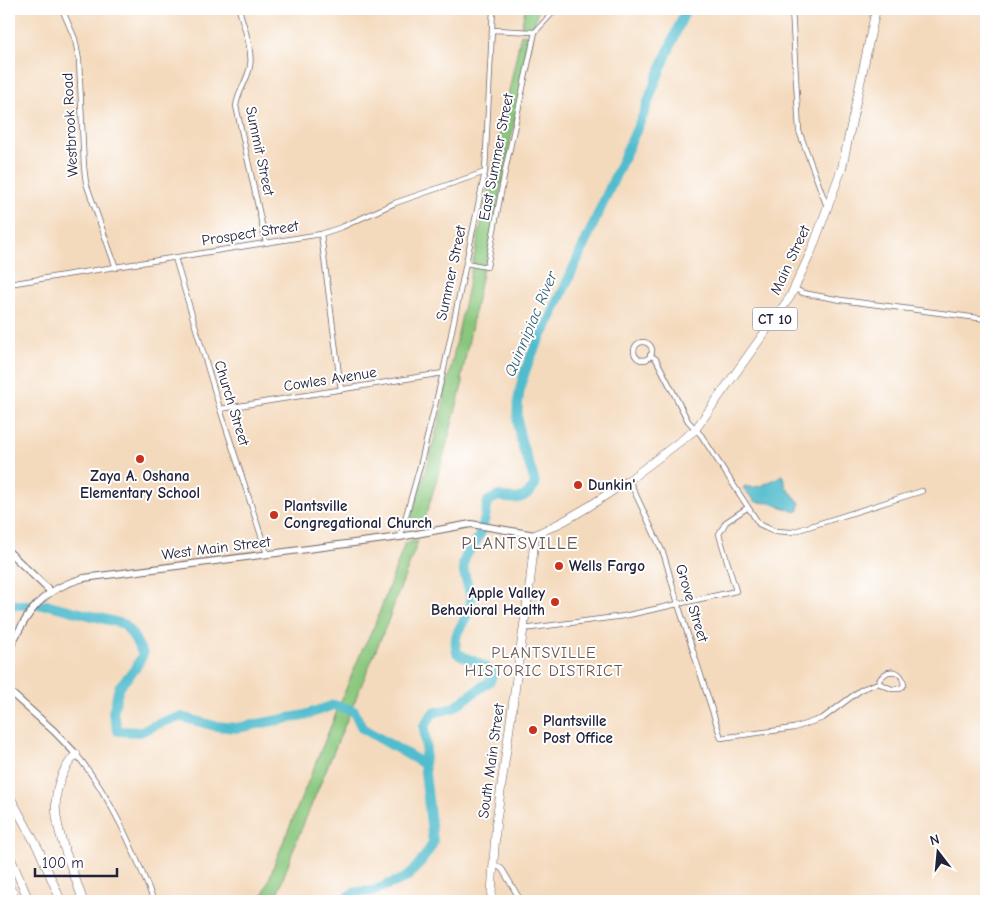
<svg xmlns="http://www.w3.org/2000/svg" width="995" height="910" font-family="'Comic Neue',sans-serif">
<style>
.green{fill:#89c77d;stroke:#56745c}
.water{fill:#51bccd;stroke:#3a6f84}
.lines{fill:none;stroke-linecap:round;stroke-linejoin:round}
.river{stroke:#51bccd;stroke-width:10}
.street-casing{stroke:#6c6268;stroke-width:6}
.secondary-casing{stroke:#6c6268;stroke-width:8}
.highway-casing{stroke:#6c6268;stroke-width:9}
.street{stroke:#fff;stroke-width:4.5}
.secondary{stroke:#fff;stroke-width:6}
.highway{stroke:#fff;stroke-width:8}
.poi-dot{fill:#c8321e;stroke:#fff;stroke-width:2}
.labels{text-anchor:middle;dominant-baseline:central;stroke-width:4;stroke-linejoin:round;paint-order:stroke}
.shield{fill:#fff;stroke:#646476;stroke-width:1}
.shield-label{font-size:14px;font-weight:bold;fill:#22223b}
.street-label{font-size:15px;fill:#22223b;stroke:#fff}
.poi-label{font-size:15px;font-weight:bold;fill:#22223b;stroke:#fff;text-anchor:start}
.water-label{font-size:16px;font-style:italic;fill:#356075;stroke:#fff}
.neighbourhood-label{font-size:16px;letter-spacing:1px;fill:#685653;stroke:#fff}
.quarter-label{font-size:18px;letter-spacing:1px;fill:#685653;stroke:#fff}
</style>
<rect width="100%" height="100%" fill="#fff"/>
<filter id="ink" filterUnits="userSpaceOnUse"><feTurbulence type="fractalNoise" baseFrequency=".02" numOctaves="2"/><feDisplacementMap in="SourceGraphic" scale="10" xChannelSelector="R" yChannelSelector="G"/><feConvolveMatrix kernelMatrix="1 2 1 2 8 2 1 2 1" color-interpolation-filters="sRGB"/></filter>
<filter id="wash" filterUnits="userSpaceOnUse"><feTurbulence type="fractalNoise" baseFrequency=".0096" numOctaves="4" result="noise"/><feDisplacementMap in="SourceGraphic" scale="20" xChannelSelector="R" yChannelSelector="G"/><feGaussianBlur stdDeviation="1.12" result="paint"/><feColorMatrix in="noise" values="0 0 0 0 0 0 0 0 0 0 0 0 0 0 0 0 0 1.4 0 .05"/><feComposite in="paint" operator="in"/></filter>
<g filter="url(#wash)">
<rect width="100%" height="100%" fill="#f4dabd"/>
<path class="green" d="M525 9H538L533 30 521 29Z
M521 34 532 35 485 268H483L461 380 463 381V382L441 465 423 525 416 526 413 523 411 518 429 460 442 410Z
M418 541 386 626 296 842 275 901H261L276 860 362 650 374 627 405 543Z"/>
<path class="water" d="M783 475 786 487 800 503 799 510 796 512 770 503 756 502 743 488 745 486C758 491 771 480 783 475Z"/>
<g class="lines">
<path class="river" d="M9 605H49L124 624 133 636 143 654 135 669 119 687 113 713 118 731 140 732 165 721 181 717 215 726 237 728 305 715 334 705 354 711 362 728 424 764
M345 901C355 888 359 893 372 891 377 890 382 887 387 885 392 883 399 881 405 878 413 873 430 851 433 842L424 764 426 749 424 726 433 713 453 708 490 681 493 673C483 663 469 660 457 653 451 629 466 626 470 606 474 591 460 575 464 561 466 552 474 546 478 538 484 528 486 512 488 501L499 496C514 501 526 500 535 485 532 467 525 457 521 440 510 400 526 360 547 326L644 113 656 80 686 9"/>
</g>
</g>
<g filter="url(#ink)">
<g class="lines">
<defs>
<path id="street" d="M9 9H10
M62 9 75 39 79 60 84 167 86 183 116 268
M239 9C243 24 253 50 250 66 248 80 238 91 236 106L266 243
M792 9 799 131 827 207
M492 30 535 32
M321 234 341 390
M175 258 220 409 267 554
M466 263 487 267 505 171 535 32 556 9
M9 284 321 234 342 227 395 203 485 172
M795 289 803 293 841 300 986 319
M634 351a9 9 0 1 1 18 0a9 9 0 1 1-18 0Z
M650 355 656 359 688 421 701 435 759 524 774 531 792 532 922 491
M220 409 443 373
M629 480 664 555 678 604 721 738 794 728 823 718 862 689 878 683C884 668 902 667 904 685L900 689H892L878 683
M400 537 420 466 443 373 485 172 493 9
M523 629 624 616 736 591 719 534 726 522 747 508
M76 754C112 798 133 849 154 901
M494 864 502 869 521 901"/>
<path id="secondary" d="M9 552 50 591
M9 649C29 611 40 590 84 578L400 537 471 524 535 535
M9 691 54 731 76 754"/>
<path id="highway" d="M76 754C34 800 68 851 83 901
M9 795 39 850 61 901
M9 854 29 901
M9 886 17 901
M491 901 496 824 530 582 535 535 564 521 588 507 629 480 695 430 790 297 811 252 842 168 876 9"/>
</defs>
<use href="#street" class="street-casing"/>
<use href="#secondary" class="secondary-casing"/>
<use href="#highway" class="highway-casing"/>
<use href="#street" class="street"/>
<use href="#secondary" class="secondary"/>
<use href="#highway" class="highway"/>
</g>
</g>
<g class="poi-dot">
<circle cx="140" cy="459" r="5"/>
<circle cx="578" cy="485" r="5"/>
<circle cx="274" cy="515" r="5"/>
<circle cx="559" cy="566" r="5"/>
<circle cx="555" cy="602" r="5"/>
<circle cx="533" cy="730" r="5"/>
</g>
<g class="labels">
<rect class="shield" x="752.5" y="307.5" width="45" height="23" rx="4"/>
<g class="shield-label">
<text x="775" y="319">CT 10</text>
</g>
<g class="street-label">
<text transform="translate(70 125) rotate(-93)">Westbrook Road</text>
<text transform="translate(260 151) rotate(78)">Summit Street</text>
<text transform="translate(496 157) rotate(-79)">East Summer Street</text>
<text transform="translate(250 233) rotate(-9)">Prospect Street</text>
<text transform="translate(790 260) rotate(-65)">Main Street</text>
<text transform="translate(451 273) rotate(-78)">Summer Street</text>
<text transform="translate(330 379) rotate(-9)">Cowles Avenue</text>
<text transform="translate(232 403) rotate(73)">Church Street</text>
<text transform="translate(216 548) rotate(-7)">West Main Street</text>
<text transform="translate(692 603) rotate(73)">Grove Street</text>
<text transform="translate(491 761) rotate(-82)">South Main Street</text>
</g>
<g class="poi-label">
<text x="140" y="476" text-anchor="middle">Zaya A. Oshana<tspan x="140" dy="17">Elementary School</tspan></text>
<text x="588" y="485">Dunkin'</text>
<text x="284" y="506">Plantsville<tspan x="284" dy="17">Congregational Church</tspan></text>
<text x="569" y="566">Wells Fargo</text>
<text x="545" y="593" text-anchor="end">Apple Valley<tspan x="545" dy="17">Behavioral Health</tspan></text>
<text x="543" y="721">Plantsville<tspan x="543" dy="17">Post Office</tspan></text>
</g>
<g class="water-label">
<text transform="translate(531 324) rotate(-67)">Quinnipiac River</text>
</g>
<g class="neighbourhood-label">
<text x="544" y="653">PLANTSVILLE<tspan x="544" dy="18">HISTORIC DISTRICT</tspan></text>
</g>
<g class="quarter-label">
<text x="520" y="543">PLANTSVILLE</text>
</g>
</g>
<rect width="995" height="910" fill="none" stroke="#fff" stroke-width="30"/>
<g transform="translate(938 852) rotate(344)" stroke="#ffffff" stroke-width="4" paint-order="stroke">
<path d="M0-4L9 19L0 12L-9 19Z" fill="#22223b"/>
<text y="-8" font-size="14" font-weight="bold" text-anchor="middle" fill="#22223b">N</text>
</g>
<path d="M35 868v8h82v-8" fill="none" stroke="#22223b" stroke-width="2.5"/>
<text x="42" y="868" font-size="15" fill="#22223b" stroke="#ffffff" stroke-width="4" paint-order="stroke">100 m</text>
</svg>
